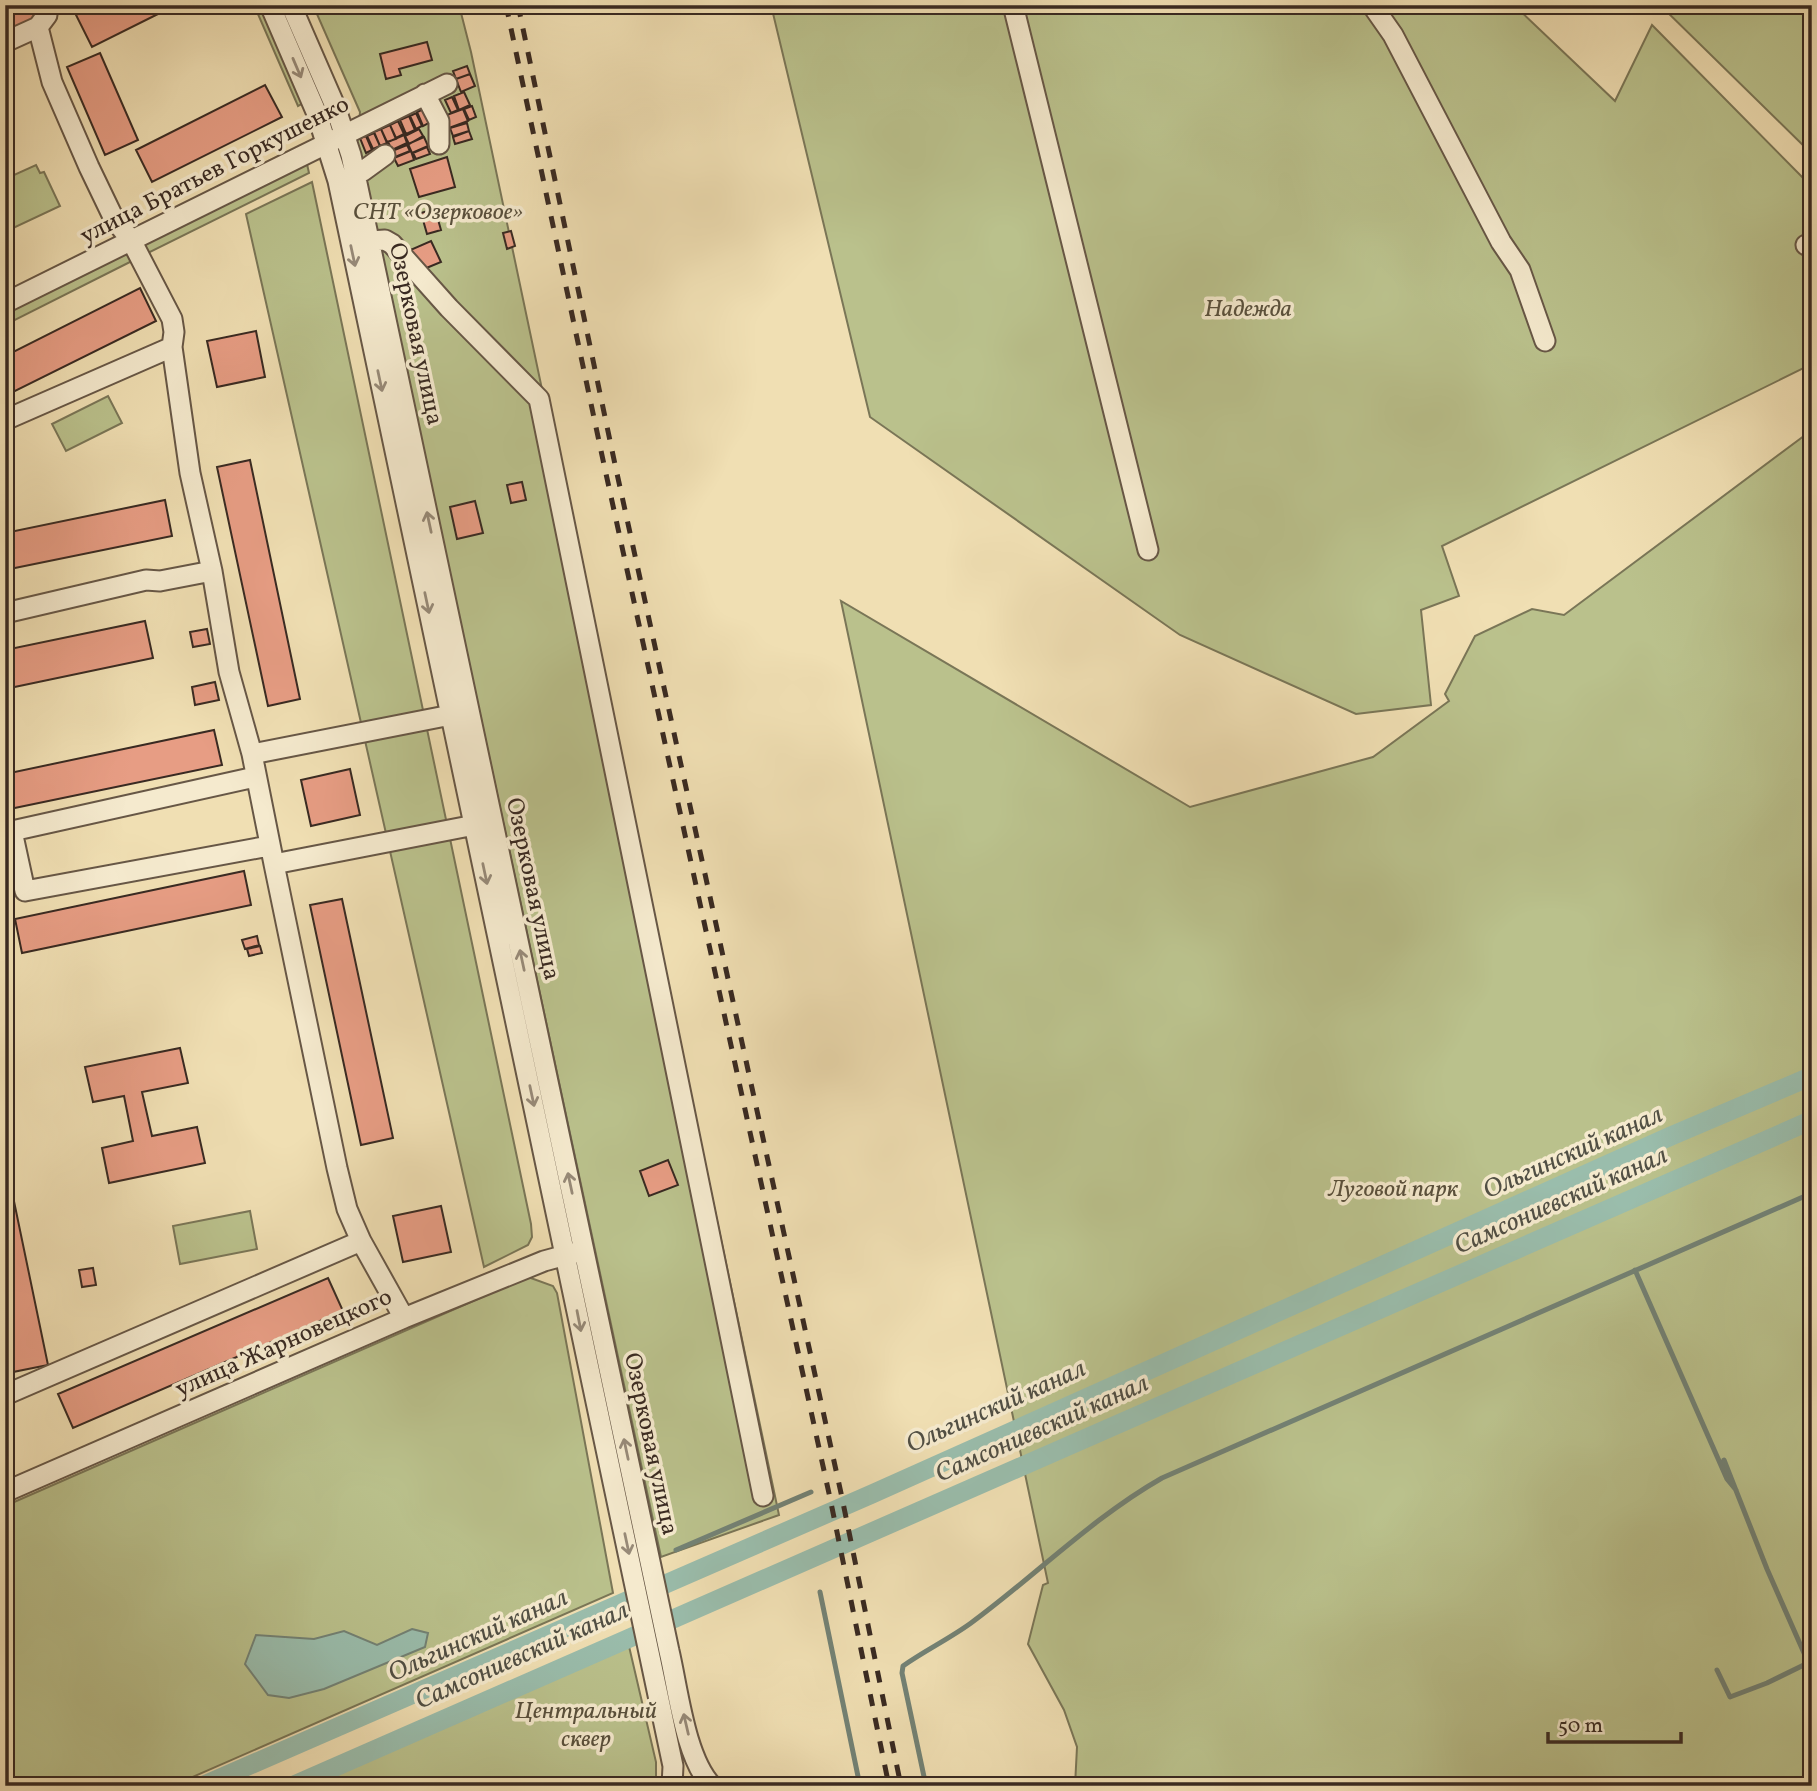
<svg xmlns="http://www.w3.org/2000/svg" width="1817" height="1791" font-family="Vollkorn,serif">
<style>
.green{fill:#bac18c;stroke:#7a7657;stroke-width:2}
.water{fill:#9abdac;stroke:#738275;stroke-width:2}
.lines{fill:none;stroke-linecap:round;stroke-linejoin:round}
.stream{stroke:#738275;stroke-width:5}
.canal{stroke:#9abdac;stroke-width:19}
.building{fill:#e79d84;stroke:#392a22;stroke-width:2}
.minor-casing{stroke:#675746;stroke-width:23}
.minor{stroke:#f5eace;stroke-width:19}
.rail{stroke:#392a22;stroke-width:5;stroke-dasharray:12 12;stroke-linecap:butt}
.oneway{stroke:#978a78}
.labels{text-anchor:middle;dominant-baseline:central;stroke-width:7;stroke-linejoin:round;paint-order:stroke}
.street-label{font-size:24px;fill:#392a22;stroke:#f5eace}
.park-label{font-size:24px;font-style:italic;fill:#59503c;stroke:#f5eace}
.water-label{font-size:26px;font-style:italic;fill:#514f44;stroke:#f5eace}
</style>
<rect width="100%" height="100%" fill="#f0dfb3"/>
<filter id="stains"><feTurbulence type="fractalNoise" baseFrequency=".00286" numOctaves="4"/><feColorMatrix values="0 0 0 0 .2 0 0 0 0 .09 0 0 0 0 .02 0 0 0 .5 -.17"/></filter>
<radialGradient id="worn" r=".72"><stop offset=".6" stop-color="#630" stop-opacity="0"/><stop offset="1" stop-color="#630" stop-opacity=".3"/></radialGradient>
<path class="green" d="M254 5H260L303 103 298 106Z
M313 5H459L471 52 779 1515 661 1557 357 142 360 112Z
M771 5H1514L1615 101 1652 25 1812 187V364L1442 546 1459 596 1421 610 1431 705 1356 714 1180 635 870 417Z
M1660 5H1812V154Z
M307 164 309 173 146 254 142 245Z
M36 165 40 173 44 172 60 206 9 230 5 223V191L8 189 5 179Z
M312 182 531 1224 532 1237 528 1245 484 1267 246 214Z
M130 251 134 260 5 325V314Z
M108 396 122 423 66 451 52 424Z
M1812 430V1786H1075L1077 1747 1064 1710 1028 1644 1043 1585 1048 1583 841 601 1190 807 1373 757 1449 701 1445 694 1475 636 1532 609 1564 615Z
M250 1211 257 1249 180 1264 173 1226Z
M528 1277 553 1286 557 1293 613 1593 172 1786H5V1506Z
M628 1642 656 1762V1778L651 1786H303Z"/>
<path class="water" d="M412 1629 428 1633 425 1647 324 1689 289 1698 268 1695 245 1664 256 1635 314 1639 344 1631 377 1645Z"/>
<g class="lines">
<path class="stream" d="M1635 1270 1727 1479 1736 1490
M1724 1460 1767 1569 1808 1662
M676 1550 811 1492
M820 1592 860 1786
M1717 1670 1730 1697 1767 1683 1812 1661
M926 1786 902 1673 903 1666C924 1651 949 1639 971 1623 1035 1576 1092 1518 1162 1478L1812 1193"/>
<path class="canal" d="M202 1786 872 1494 1671 1136 1812 1076
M292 1786 1812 1120"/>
</g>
<path class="building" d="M5 5H32L38 17 5 33Z
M96 5H176L92 47 76 15Z
M427 42 432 60 399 69 401 75 386 79 380 54Z
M100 53 138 140 105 155 67 67Z
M467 66 470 74 456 79 453 71Z
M470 74 475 86 461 92 456 79Z
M265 85 282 117 152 182 136 150Z
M464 92 470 105 459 110 454 96Z
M452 97 458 110 451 113 445 100Z
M472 106 476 117 469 120 464 109Z
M426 108 432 121 423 126 417 112Z
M463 109 468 121 449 128 444 116Z
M416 113 422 126 416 129 410 116Z
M409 116 415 130 406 134 400 120Z
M398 121 404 134 396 138 390 125Z
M467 123 469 131 453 136 450 128Z
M390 125 396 139 387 142 381 129Z
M381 129 387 143 380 146 374 132Z
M419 129 423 136 409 144 405 136Z
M469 131 472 139 455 144 453 137Z
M374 133 380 146 373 149 367 136Z
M404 135 407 143 392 150 388 142Z
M366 136 372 150 366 153 360 138Z
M424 137 428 146 412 153 408 144Z
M407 145 410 151 395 157 392 151Z
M427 147 430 154 416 159 413 153Z
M411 151 414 160 398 166 394 158Z
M447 157 455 187 419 197 410 169Z
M435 209 441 230 427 234 421 213Z
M511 231 515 246 507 249 503 233Z
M431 241 441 262 424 269 408 251Z
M140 288 156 321 5 396V356Z
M256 331 265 377 217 387 207 341Z
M250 460 300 699 268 706 217 467Z
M522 482 526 500 511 503 507 485Z
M165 500 172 536 5 570V533Z
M475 501 483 533 457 539 450 507Z
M145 621 153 658 5 689V650Z
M207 629 210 644 193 647 190 632Z
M215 682 219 700 195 705 192 687Z
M214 730 222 765 5 810V774Z
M350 769 360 815 311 826 301 780Z
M244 871 251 905 22 953 15 919Z
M342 899 393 1138 361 1145 310 905Z
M257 936 259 945 245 949 242 940Z
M260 946 262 953 249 956 247 949Z
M180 1048 188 1083 142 1092 152 1136 197 1127 205 1163 109 1183 102 1148 133 1141 124 1096 93 1102 85 1067Z
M5 1158 48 1365 13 1372 5 1336Z
M668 1160 678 1185 649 1196 640 1171Z
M441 1206 451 1252 403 1262 393 1216Z
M93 1268 96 1285 82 1287 79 1270Z
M328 1278 343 1311 73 1428 58 1394Z"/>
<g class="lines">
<defs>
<path id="minor" d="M47 5V15L38 27 52 82 89 167 114 219 131 240 172 319 174 332 172 347 190 473 212 571
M270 5 317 114 338 181 673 1766 672 1786
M291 5 335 106 351 155 669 1651C678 1689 685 1758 712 1786
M1013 5 1148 550
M1372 5 1393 35 1501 242 1520 270 1545 341
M5 42 38 27
M425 94 439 121V144
M355 173 363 171 385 155
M370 241 385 240 392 244 449 308 539 399 763 1496
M1806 245 1812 246
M5 303 447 84
M5 420 172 347
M5 613 146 580 160 581 212 571 229 672 252 754
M461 713 252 754 274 864 485 823
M255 777 12 831 25 891 269 846
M274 864 337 1168 347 1209 361 1241
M5 1395 361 1241 404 1318
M5 1492 404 1318 544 1261 577 1252"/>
</defs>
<use href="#minor" class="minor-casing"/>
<use href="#minor" class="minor"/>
<path class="rail" d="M506 5 603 460 830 1498 889 1786
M518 5 616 469 841 1493 901 1786"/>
</g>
<defs><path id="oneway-shaft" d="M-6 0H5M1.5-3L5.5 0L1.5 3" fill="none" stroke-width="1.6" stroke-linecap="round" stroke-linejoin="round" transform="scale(1.75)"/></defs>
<g class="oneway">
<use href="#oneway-shaft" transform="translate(297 68) rotate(67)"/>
<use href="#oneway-shaft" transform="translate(353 256) rotate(78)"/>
<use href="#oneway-shaft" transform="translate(380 381) rotate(78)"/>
<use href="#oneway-shaft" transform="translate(429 522) rotate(-102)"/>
<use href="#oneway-shaft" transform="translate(427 603) rotate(78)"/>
<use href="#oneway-shaft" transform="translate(485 874) rotate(78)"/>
<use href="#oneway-shaft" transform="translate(522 960) rotate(-102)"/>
<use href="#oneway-shaft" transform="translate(532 1096) rotate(78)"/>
<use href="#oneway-shaft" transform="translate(570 1183) rotate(-102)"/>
<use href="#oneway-shaft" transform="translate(579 1321) rotate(79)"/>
<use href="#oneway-shaft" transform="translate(626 1449) rotate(-102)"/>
<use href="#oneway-shaft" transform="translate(627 1544) rotate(78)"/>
<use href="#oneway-shaft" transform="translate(686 1724) rotate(-103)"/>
</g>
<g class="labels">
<g class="street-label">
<text transform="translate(215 171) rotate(-27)">улица Братьев Горкушенко</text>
<text transform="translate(415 334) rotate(78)">Озерковая улица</text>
<text transform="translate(532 889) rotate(78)">Озерковая улица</text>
<text transform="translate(284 1344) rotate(-24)">улица Жарновецкого</text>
<text transform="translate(650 1444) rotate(78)">Озерковая улица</text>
</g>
<g class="park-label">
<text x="438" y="213">СНТ «Озерковое»</text>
<text x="1248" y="310">Надежда</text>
<text x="1393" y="1190">Луговой парк</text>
<text x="586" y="1712">Центральный<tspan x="586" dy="28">сквер</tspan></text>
</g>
<g class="water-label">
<text transform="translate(1573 1153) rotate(-24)">Ольгинский канал</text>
<text transform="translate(1561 1201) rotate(-24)">Самсониевский канал</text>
<text transform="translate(996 1407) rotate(-24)">Ольгинский канал</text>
<text transform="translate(1042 1429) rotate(-24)">Самсониевский канал</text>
<text transform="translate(478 1636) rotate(-24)">Ольгинский канал</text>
<text transform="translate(522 1656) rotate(-24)">Самсониевский канал</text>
</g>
</g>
<rect width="1817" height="1791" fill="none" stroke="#f0dfb3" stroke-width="28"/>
<rect x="7" y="7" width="1803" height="1777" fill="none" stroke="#392a22" stroke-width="3.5"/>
<rect x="14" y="14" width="1789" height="1763" fill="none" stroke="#392a22" stroke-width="2"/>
<path d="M1548 1732v10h133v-10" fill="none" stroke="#392a22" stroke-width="3.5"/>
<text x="1558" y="1732" font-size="21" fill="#392a22" stroke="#f5eace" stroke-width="5" paint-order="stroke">50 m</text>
<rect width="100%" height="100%" filter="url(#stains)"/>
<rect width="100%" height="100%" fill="url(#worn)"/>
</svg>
